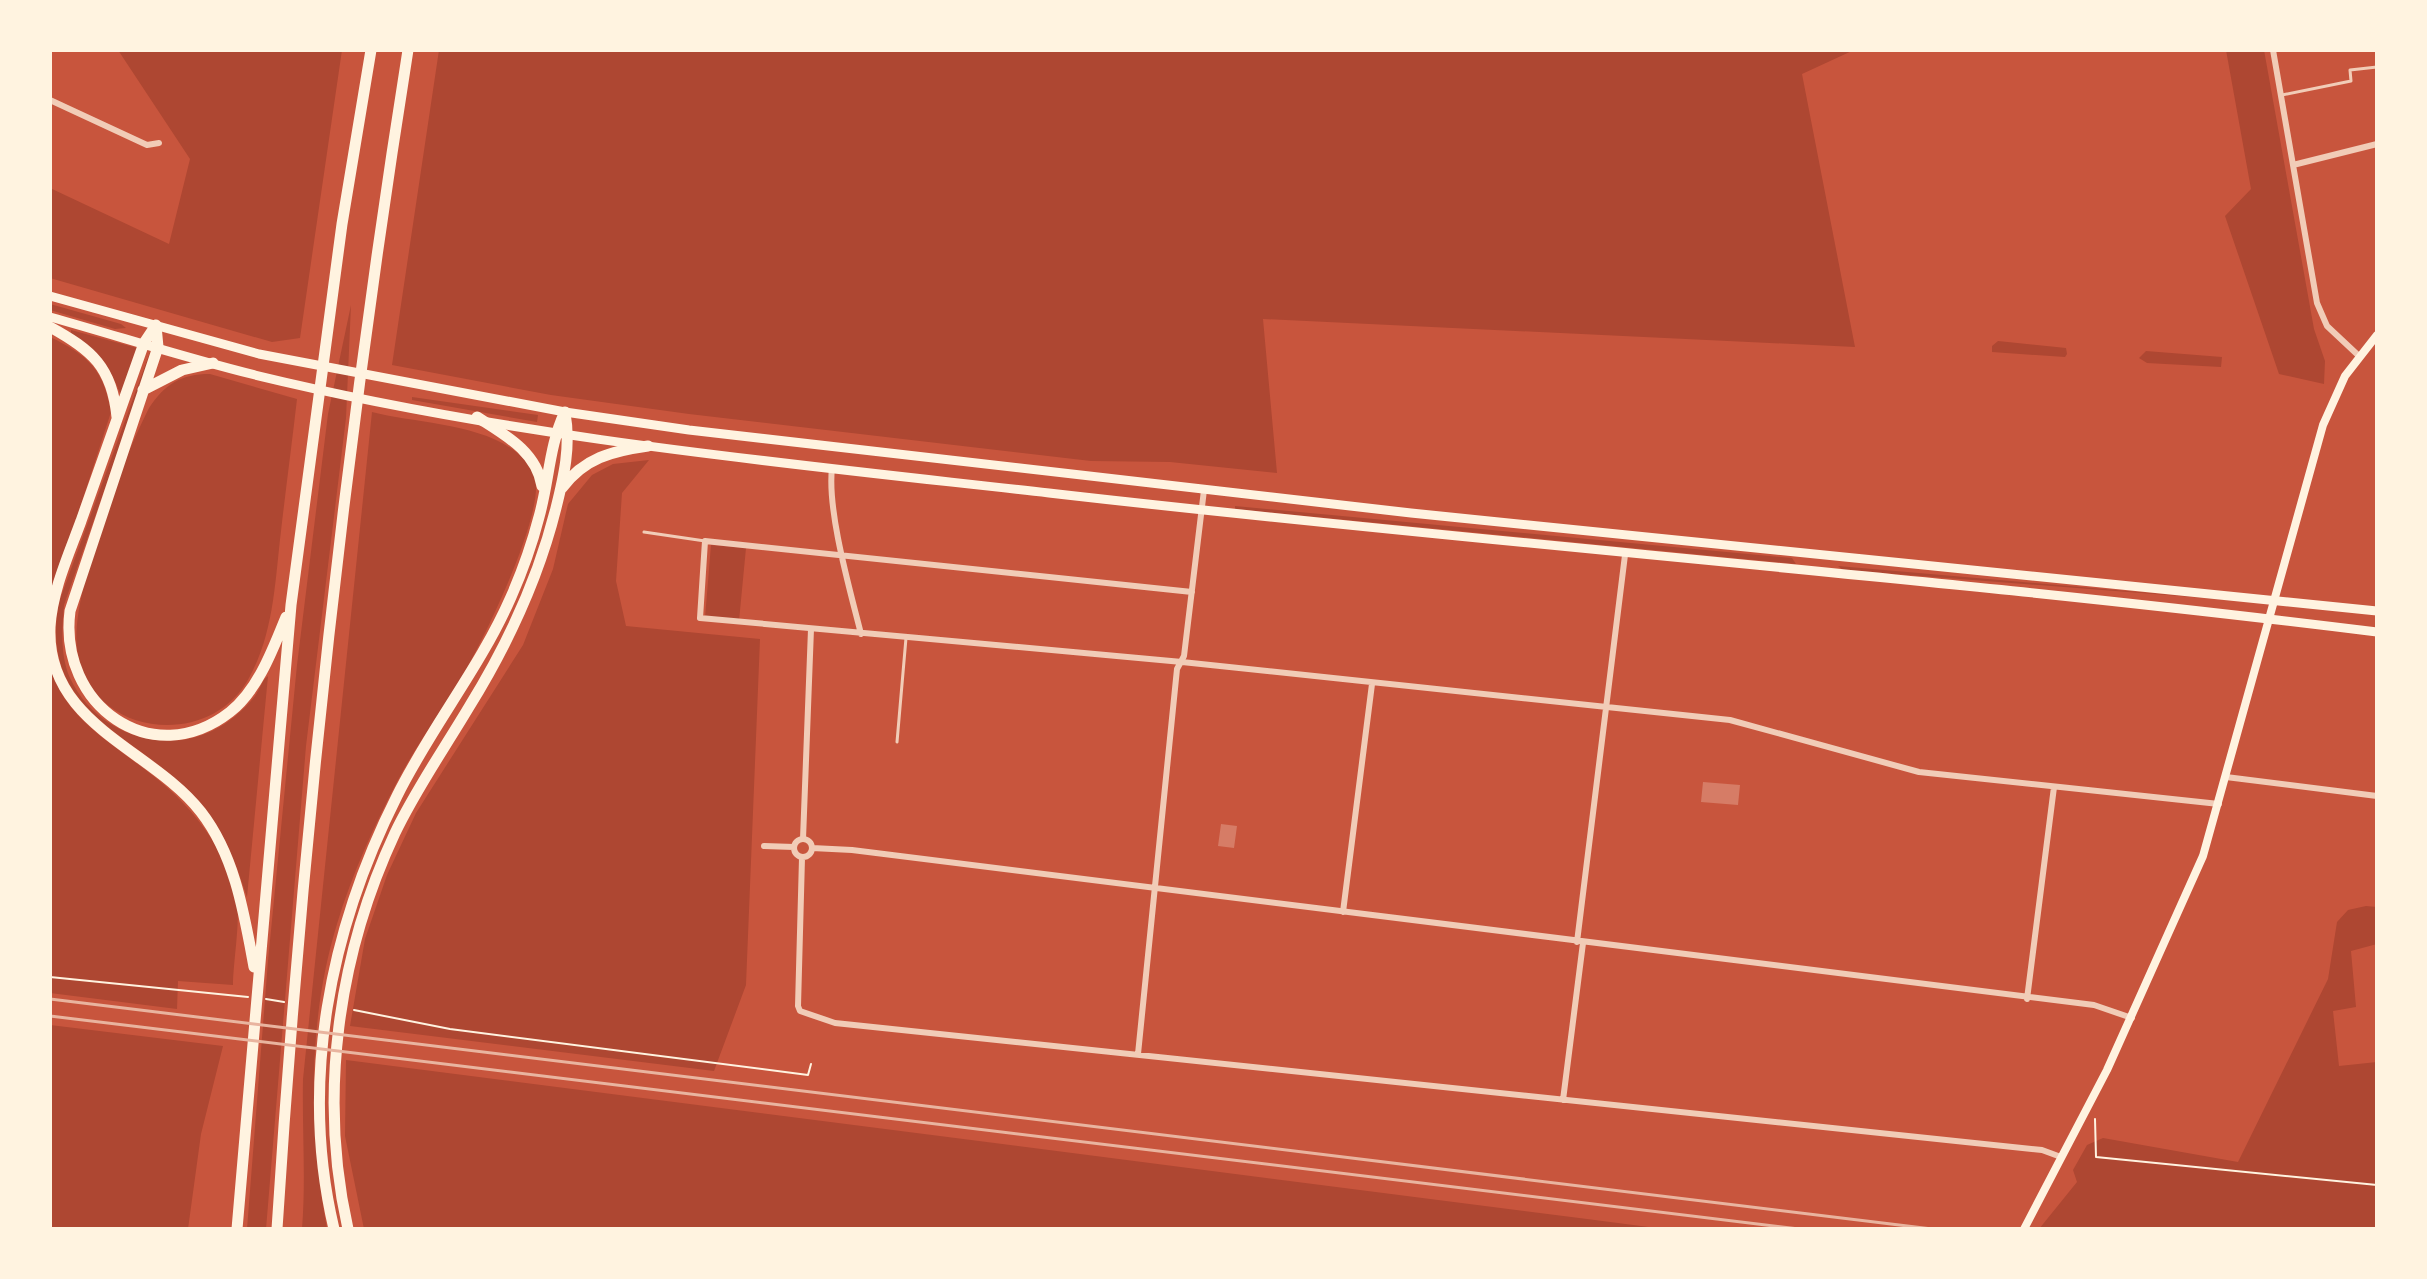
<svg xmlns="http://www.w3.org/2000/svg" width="2427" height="1279" font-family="'Source Sans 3',sans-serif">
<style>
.green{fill:#ae4732}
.building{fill:#d67c66}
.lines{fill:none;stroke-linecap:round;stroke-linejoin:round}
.path{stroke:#fff3e0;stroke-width:2}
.service{stroke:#f1ccb7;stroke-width:3}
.minor{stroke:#f1ccb7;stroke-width:6}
.secondary{stroke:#fff3e0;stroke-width:8}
.primary{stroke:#fff3e0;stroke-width:9}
.motorway{stroke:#fff3e0;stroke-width:11}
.rail{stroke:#e9b49f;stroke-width:3}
</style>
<rect width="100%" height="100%" fill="#c8553d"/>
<path class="green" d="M118 50H342L300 338 272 342 50 278V188L169 244 190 159Z
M439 50H1854L1802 74 1855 347 1263 319 1277 473 1170 462 1091 461 689 414 551 395 392 365Z
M2226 50H2264L2314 329 2325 361 2324 384 2279 374 2225 216 2251 189Z
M50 304 121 324 126 328 115 329 50 310Z
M351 305 346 418 306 746 266 1229H247L268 961 297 665 328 414Z
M71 330 137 348 121 395C109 366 99 349 71 335Z
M50 337C88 355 104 370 111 412L50 601Z
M1998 341 2066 348 2067 354 2065 357 1992 352V346Z
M2146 351 2222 357 2221 367 2147 363 2139 358Z
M150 352 152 354 64 605C62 630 60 655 70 678 94 731 160 756 212 731 229 723 244 710 255 696 260 689 262 680 268 676L247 897C234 858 222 825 193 795 132 732 38 711 59 602Z
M210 374 297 399C292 443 286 487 281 531 275 581 274 633 249 678 209 752 87 736 77 649 70 594 123 459 149 408 165 384 181 374 210 374Z
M412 397 538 415 537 422 412 400Z
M372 412C421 425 511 423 534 475 548 507 486 634 468 666 447 705 419 740 398 780 374 826 352 874 337 924 307 1022 309 1129 327 1229H302C306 1179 302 1129 303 1079Z
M649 460 622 493 616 581 626 626 760 639 746 985 714 1071 350 1026 365 939 387 875 416 813 523 645 553 569 568 504 592 475 613 464Z
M1235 506 1792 558 1796 564 1235 509Z
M711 545 746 548 739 621 705 618Z
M1838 566 2231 600 1843 570Z
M50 667C64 715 105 739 143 768 189 802 228 847 237 906 240 922 233 965 233 985L178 981 177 1009 50 993Z
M2366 906 2377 907V944L2351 951 2356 1007 2333 1011 2339 1066 2377 1062V1229H2039L2077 1182 2073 1170 2087 1145 2103 1138 2238 1162 2328 979 2337 922 2348 910Z
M50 1025 223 1046 201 1134 188 1229H50Z
M346 1060 1587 1219 1664 1229H364L345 1136Z"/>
<path class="building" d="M1703 782 1740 785 1738 805 1701 802Z
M1221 824 1237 826 1234 848 1218 846Z"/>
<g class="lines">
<path class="path" d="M50 977 248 997
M266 999 284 1002
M354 1010 450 1029 808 1075 811 1064
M2095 1119 2096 1157 2377 1185"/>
<path class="service" d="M2282 95 2351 81 2350 70 2377 67
M644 532 705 541
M897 742 906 638"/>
<path class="minor" d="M2273 50 2317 303 2327 326 2359 356
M50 100 147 145 159 143
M2293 165 2377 144
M832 468C827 511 850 590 861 634
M1192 592 705 541 700 618 1182 662 1730 720 1919 772 2219 804
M2226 777 2377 796
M794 848a9 9 0 1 1 18 0a9 9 0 1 1-18 0Z
M803 839 811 629
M764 846 794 847
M812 848 852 850 2094 1005 2132 1018
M802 858 798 1006 800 1011 835 1023 2042 1150 2061 1157
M1343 912 1372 684
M1577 942 1625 555
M2027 999 2054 787
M1138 1054 1177 669 1184 656 1204 490
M1563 1100 1583 943"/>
<path class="secondary" d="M2024 1229 2107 1070 2203 856 2323 425 2345 376 2377 335"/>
<path class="primary" d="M50 296 259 354 565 412 689 430 1411 513 2377 611
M50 317C118 336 186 358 255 375 515 438 784 463 1049 493 1491 544 1935 577 2377 632"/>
<path class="motorway" d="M156 325 144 343C123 403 102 462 81 521 69 554 52 591 50 627 46 725 151 748 201 812 235 856 244 913 254 967
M156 326 158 347 70 611C58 705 152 773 230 712 258 690 273 649 286 617
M50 327C92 350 112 367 117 417
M143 390 182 370 213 363
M477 417C505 435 536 451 542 486
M562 488C584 458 612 451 648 446
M237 1229 291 605 342 224 371 50
M277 1229C302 835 346 440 408 50
M334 1229C299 1082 330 929 397 796 431 727 480 668 511 597 522 572 532 544 539 517 549 482 549 445 565 412
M348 1229C318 1096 338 955 395 833 416 789 444 749 469 707 508 644 538 580 556 508 564 476 571 446 565 413"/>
<path class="rail" d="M50 999 1932 1229
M50 1016 1799 1229"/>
</g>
<rect width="2427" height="1279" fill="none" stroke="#fff3e0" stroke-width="104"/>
</svg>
